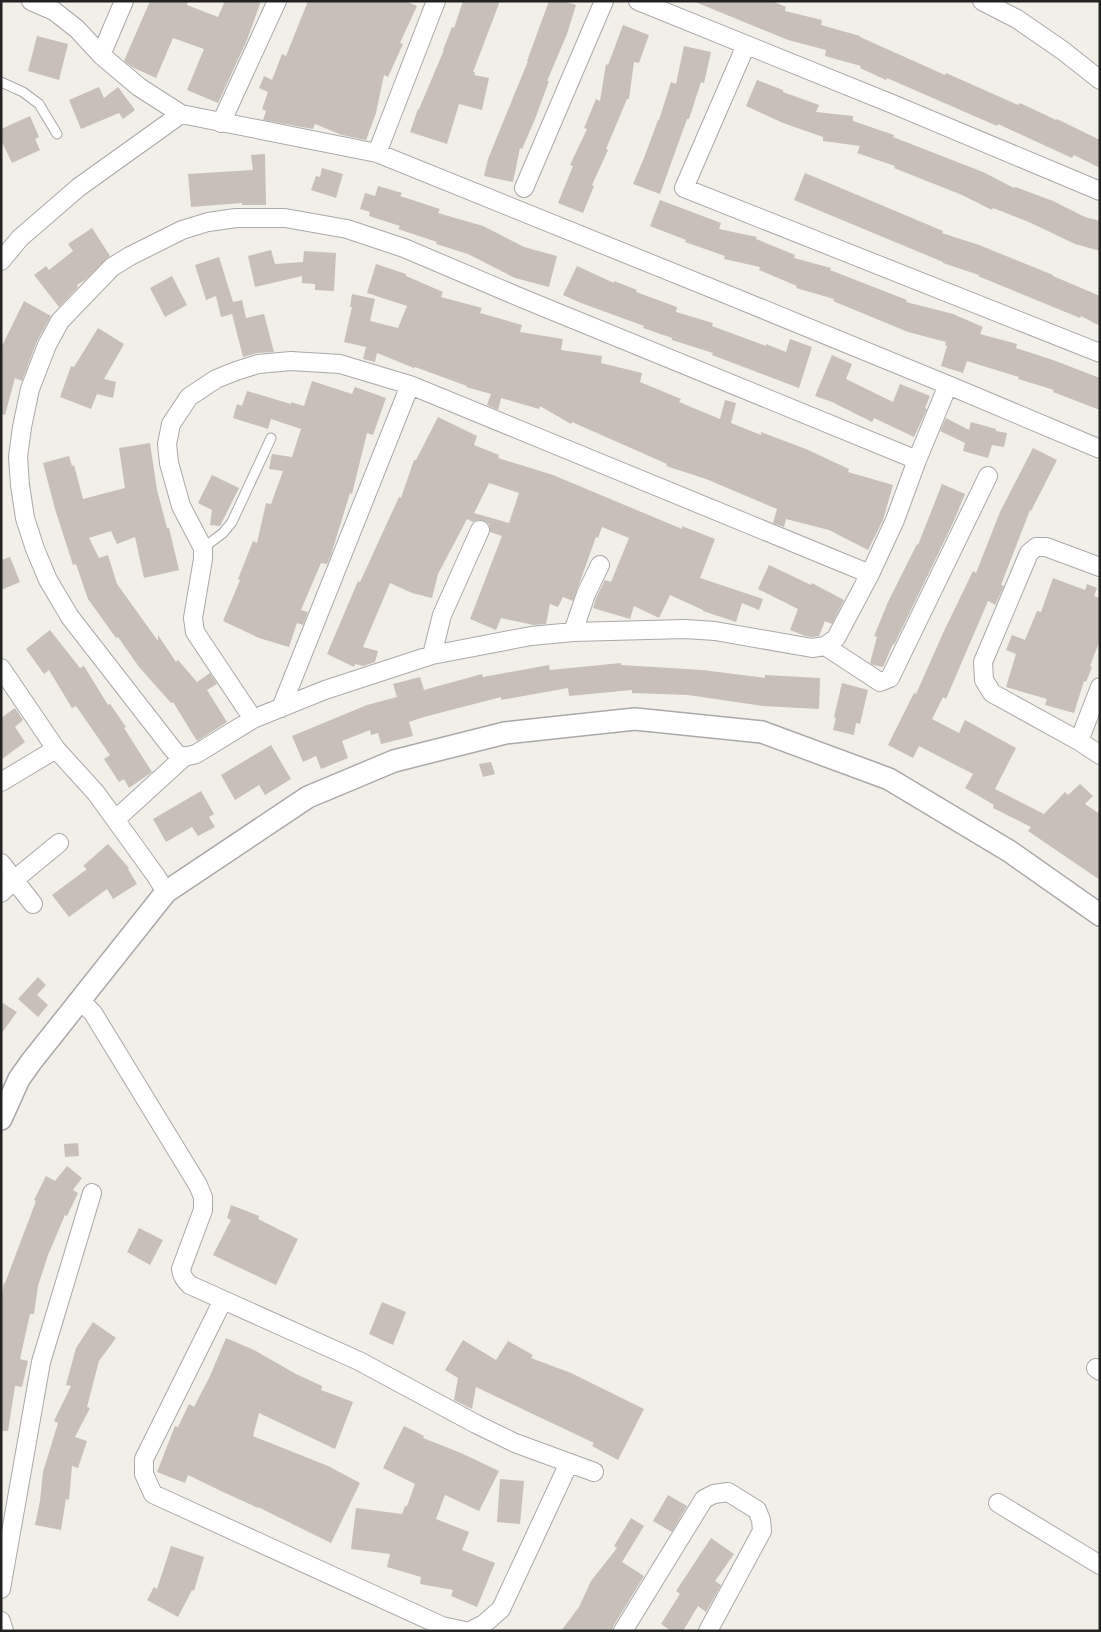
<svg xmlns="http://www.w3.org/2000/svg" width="1101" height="1632" font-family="Barlow,sans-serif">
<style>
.building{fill:#c7bfb8;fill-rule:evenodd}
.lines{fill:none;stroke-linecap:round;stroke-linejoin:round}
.service-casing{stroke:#a9a9a9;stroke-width:11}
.minor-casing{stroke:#a9a9a9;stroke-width:20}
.tertiary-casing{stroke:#a9a9a9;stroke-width:24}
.service{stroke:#fff;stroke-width:9}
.minor{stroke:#fff;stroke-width:18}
.tertiary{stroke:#fff;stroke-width:21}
</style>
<rect width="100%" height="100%" fill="#f2efe9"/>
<path class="building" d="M150 1H188L187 5 218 17 225 1H261L247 40 218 103 187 90 204 49 173 38 156 78 132 67 124 61Z
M308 1H406L417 6 400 43 403 44 388 77 384 75 376 113 366 140 342 135 315 124 313 129 263 120 266 111 262 109 268 92 259 88 264 76 272 80 282 54 286 56Z
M463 1H500L473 72H475L474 75 489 78 482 110 459 104 447 144 410 132 418 109H419L444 50H443L452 27 454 28Z
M549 1H564L576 5 567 34 547 81H549L535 119 522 149 520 148 513 182 484 176 488 159 528 61H527Z
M693 1H772L786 7 785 11 822 20 821 25 860 36V37L945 75 946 73 1018 105 1020 103 1056 120 1057 119 1100 140V168L1074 155 1072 158 998 124 997 126 887 78 886 80 860 68 861 66 825 56 826 50 788 40Z
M623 25 649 35 639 63 634 62 629 99H627L606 149 608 150 592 185 594 186 583 213 558 203 573 166 570 165 587 129 584 128 596 99 600 101 606 64 608 65Z
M37 36 68 44 59 80 28 71Z
M684 46 711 52 704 83 701 82 689 119H687L660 194 633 184 644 158 658 120H659L671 82 676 84Z
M757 80 783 90V92L819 105 816 112 853 116V121L894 135 893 137 983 172 1014 188 1015 187 1053 201 1085 217 1100 221V251L1075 244 1031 223 993 208 992 210 962 195 894 168 895 166 857 153 860 146 823 141V137L783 123 746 106Z
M99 87 104 98 118 87 135 110 123 119 119 113 81 129 69 100Z
M30 116 39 137 35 139 40 150 12 163 1 140V129Z
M265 154 266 205H242V203L191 207 188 174 253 170 251 155Z
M322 168 343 174 336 198 311 190 316 176 320 177Z
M805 173 943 231 942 233 979 245 1053 275V276L1100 296V326L1081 316 1080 318 978 276 979 275 943 263V262L794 200Z
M378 186 402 193 400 196 440 209 438 213 483 226 524 247 557 256 549 287 515 278 468 254 436 244 437 242 398 229 400 226 369 216 370 212 360 209 365 193 375 196Z
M660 200 721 223 719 229 757 237 756 239 795 255 794 258 831 268 830 270 907 300 906 302 953 314 983 327 980 334 1017 344 1016 348 1053 360 1100 378V410L1053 392 1054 390 1018 379 1019 377 967 361 963 373 941 366 947 346 945 345 946 342 908 332 833 301 834 299 796 288 797 286 759 270 760 267 724 259 725 256 685 242 686 240 650 226Z
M92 228 110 256 85 280 77 285 78 287 59 307 34 275 46 266 49 270 73 251 68 244Z
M271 250 275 264 303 262 304 251 336 253 334 291 315 290V284L302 283V276L255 287 248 256Z
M219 257 233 302 242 300 246 318 264 314 274 352 257 353 243 357 232 314 221 317 216 296 206 300 195 265Z
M376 264 406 274V276L443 292 441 297 482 308 480 313 522 325 520 332 563 339 561 350 602 356 601 363 642 373 640 382 681 399 679 402 720 419 725 400 736 403 731 423 761 435V432L806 449 849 469 848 472 893 485 883 520 868 550 829 530 786 519 784 527 773 523 777 509 706 479 666 466 667 464 572 422 571 424 540 406 539 409 501 398 498 410 487 405 491 394 466 387 467 386 415 367 414 368 377 353 375 362 363 359 366 347 344 342 352 307H350L352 294 375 299 370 321 398 328 407 306 367 293Z
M577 266 614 283V281L637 290 636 292 677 307 676 312 713 323 712 326 766 346V344L786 352 790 339 812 347 799 388 712 355 713 353 672 340V338L643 328 644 326 581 303 563 295Z
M172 276 187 305 165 317 150 288Z
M24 301 51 316 37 341 22 381 15 378 5 415 1 414V348Z
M98 328 124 344 104 379 116 382 113 398 97 394 91 409 60 397 71 366 74 367Z
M832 355 852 364 846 379 893 402 900 384 930 396 925 408 927 409 914 437 874 418 872 422 832 402 815 396Z
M312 381 352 394 355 387 386 398 373 435 367 433 352 494 350 493 331 555 327 564 321 563 301 610 308 612 303 625 297 623 289 647 259 638 223 621 240 580 238 579 253 541 257 543 266 503 271 504 283 471 269 469 272 454 292 457 301 429 271 419 268 429 233 418 237 404 242 406 247 391 291 404V402L304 406Z
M438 417 477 436 474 445 499 455 498 458 553 475 682 529V526L715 539 700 578 763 599 759 610 742 603 736 622 703 611V610L670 595 659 618 634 606 630 619 593 608 596 598 605 580 611 582 629 538 602 527 598 538 596 537 573 601 563 597 558 607 550 604 546 624 534 625 501 618 496 630 470 619 502 536 490 532 489 524 485 521 478 520 473 522 467 519 438 574 432 598 412 593 390 583 363 647 378 651 375 662 363 666 355 664 354 667 327 654 358 581 360 582 399 497 401 498 414 460H416ZM489 483 519 493 509 523 474 513Z
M946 418 969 430 971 422 996 429V431L1007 433 1004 447 992 445 988 458 963 451 965 443 940 431Z
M150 443 157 490 167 528H169L179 570 144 578 135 537 117 544 111 531 89 538 99 558 108 555 117 584 158 641V635L176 662 178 660 197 682 210 673 217 684 207 690 227 722 197 741 173 702 171 703 139 667 118 637 116 638 88 599 76 564 73 565 55 509 43 463 69 456 72 466 74 465 83 499 125 488 119 448Z
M1033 448 1057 460 1031 511 1030 510 1001 585 1004 586 996 603V605L988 601 946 699 943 697 932 719 959 733 965 720 1016 748 995 789 1044 814 1065 792 1068 795 1080 784 1093 796 1085 804 1100 814V880L1028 831 1031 827 993 808 994 805 965 788 973 774 919 746 913 758 888 745 914 693 916 694 944 631 973 571 976 573 1000 512Z
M212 475 239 488 220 526 210 525 212 510 198 503Z
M942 484 965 494 953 523 894 645 893 644 883 667 873 665 870 663 877 637 874 636 888 602 917 544 918 545Z
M10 557 20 582 1 590V560Z
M769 565 811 585 812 583 844 600 832 624 825 621 819 636 812 637 805 636 790 630 798 609 758 589Z
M1053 578 1085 590 1087 584 1097 588 1094 596 1100 598V640L1090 666 1092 667 1086 682 1084 681 1074 713 1045 705 1047 699 1006 687 1016 654 1006 650 1012 635 1025 640 1037 611 1041 612Z
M50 630 80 668 84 666 108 705 110 704 126 727 124 728 152 772 129 788 124 779 119 782 104 759 110 755 76 706 72 708 49 670 44 674 26 649Z
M621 663V665L702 670 765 678V675L820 678 819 709 763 706 688 695 632 693V690L569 696 568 688 501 700V697L424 717 409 722 413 736 381 744 378 733 371 735 370 730 342 741 348 758 321 769 316 756 303 762 292 736 367 705 397 697 393 684 420 677 424 690 482 674 483 677 549 665 550 670Z
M842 683 868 690 860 724 856 723 854 735 833 730 836 718 834 717Z
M15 708 23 720 15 727 25 742 1 760V718Z
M271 745 291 779 265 795 259 785 235 800 221 775Z
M491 762 495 774 483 777 479 764Z
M201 791 214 814 209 817 215 827 198 836 192 827 166 842 153 819Z
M108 844 129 868 128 869 137 884 113 899 107 889 69 917 52 895 87 869 83 866Z
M38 977 46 985 37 995 48 1005 38 1017 18 999Z
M1 1002 17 1012 1 1034Z
M78 1143 79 1156 65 1157 64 1144Z
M67 1166 82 1178 73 1190 78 1193 67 1216 65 1215 48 1255 38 1286 34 1314H30L20 1359 28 1361 22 1387 15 1386 8 1431H1V1299L4 1283H5L36 1201 34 1200 46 1176 55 1181Z
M231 1205 259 1216 258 1219 298 1239 276 1285 213 1255 231 1220 227 1218Z
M139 1228 163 1240 150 1265 127 1252Z
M382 1302 406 1312 393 1345 369 1334Z
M93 1322 116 1338 99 1361 87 1407 90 1408 75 1437 87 1441 78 1468 72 1466 69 1500 66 1499 61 1530 35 1525 40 1501 43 1472 58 1423 54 1421 71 1386 66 1385 76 1348Z
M226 1338 254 1350 296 1374 322 1386 321 1390 353 1402 335 1449 259 1413 253 1436 328 1466 360 1483 331 1543 258 1507V1508L223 1492 188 1475 185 1483 157 1472 175 1426 178 1427 189 1404 194 1407 210 1376Z
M463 1340 496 1360 508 1341 533 1355 531 1358 571 1373 644 1409 618 1460 592 1446 594 1443 476 1387 472 1409 454 1400 458 1378 445 1370Z
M404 1426 424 1436 423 1438 461 1453 499 1471 479 1511 445 1495 436 1519 469 1532 462 1550 495 1563 477 1607 451 1596 453 1590 420 1584 421 1577 387 1567 390 1554 351 1549 356 1508 402 1514 405 1506H407L415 1484 383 1468Z
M500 1479 524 1481 520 1524 497 1522Z
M668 1495 687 1506 672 1532 653 1521Z
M631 1518 644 1526 622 1562 644 1576 614 1625 612 1631H561L579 1607 591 1581 617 1548 614 1546Z
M711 1538 734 1554 715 1581 721 1585 706 1612 698 1606 683 1631H671L661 1624 680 1594 676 1591Z
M171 1546 204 1557 194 1591 192 1590 178 1617 147 1600 154 1587 157 1589Z"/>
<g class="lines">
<defs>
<path id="service" d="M1 82 23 92 39 104 57 134
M203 548 223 533 232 522 271 438"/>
<path id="minor" d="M31 1 54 11 77 29 101 55 139 87 181 114 377 153 738 299 948 385 1100 449
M638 1 890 103 1100 191
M982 1 1017 19 1062 50 1100 80
M746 45 684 188 1100 353
M101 55 124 1
M221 123 277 1
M377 153 436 1
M524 188 604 1
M1 261 20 238 79 187 181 114
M1100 567 1046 547H1036L1029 553 983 662 984 680 992 693 1079 741 1100 755
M573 632 586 594 600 565
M825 646 880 682 890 678 988 476
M432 655 442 615 480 530
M1 668 56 749
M281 708 410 385
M253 719 195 632 193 618 203 559V548L181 506 169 463 167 444 171 424 189 397 216 379 236 371 258 364 291 361 340 364 410 385 870 574
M1079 741 1100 687
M184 757 177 754 171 747 70 617 48 580 35 549 25 518 20 485 18 457 22 427 30 389 47 345 60 321 112 267 130 256 182 230 208 222 236 218H285L347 229 404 248 524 299 917 460
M1 782 56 749 96 793 156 876 166 892
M116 819 184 757 196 754 253 719 325 690 432 655 531 636 573 632 685 629 715 631 812 648 825 646 836 638 870 574 895 520 917 460 948 385
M1 863 33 904
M1 893 14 880 59 843
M80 1000 93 1013 198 1185 203 1197V1210L181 1269C182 1276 184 1280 190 1285L359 1361 476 1424 515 1443 594 1472
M223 1300 144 1459V1474L153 1494 442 1626 465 1631
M1096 1368 1100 1371
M998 1503 1100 1565
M1 1589 41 1362 92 1193
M1 1621 4 1631
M470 1631 484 1624 501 1609 569 1463
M623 1631 704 1499 714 1494 728 1492 757 1510 761 1520 762 1531 708 1631"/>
<path id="tertiary" d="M1 1119 19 1079 31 1062 166 892 308 797 394 761 505 733 635 719 762 732 889 779 1009 851 1100 915"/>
</defs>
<use href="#service" class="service-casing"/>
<use href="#minor" class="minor-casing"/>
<use href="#tertiary" class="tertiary-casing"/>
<use href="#service" class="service"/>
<use href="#minor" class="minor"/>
<use href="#tertiary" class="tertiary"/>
</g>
<rect width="1101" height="1632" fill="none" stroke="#222222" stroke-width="5"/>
</svg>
